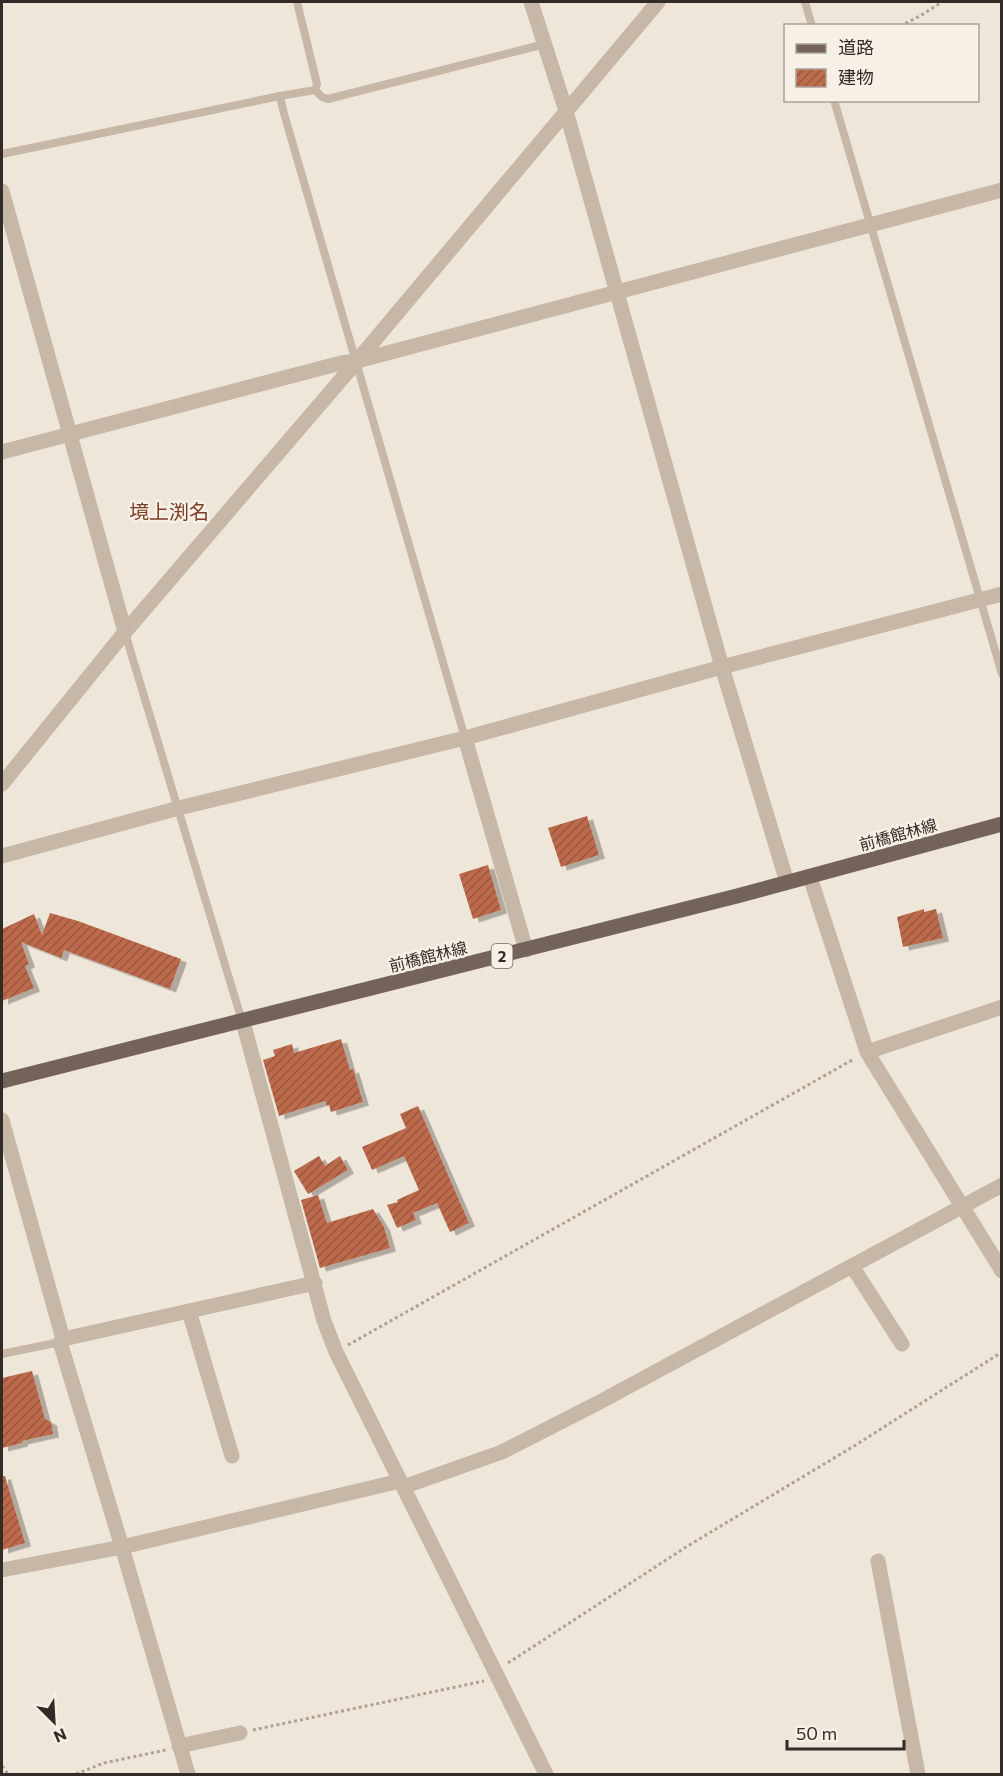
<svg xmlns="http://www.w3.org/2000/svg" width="1003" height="1776" font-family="Commissioner,'Noto Sans JP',sans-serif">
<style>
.building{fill:url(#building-hatch);filter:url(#shadow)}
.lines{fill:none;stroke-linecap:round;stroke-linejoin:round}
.path{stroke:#b2a192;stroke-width:3;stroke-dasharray:3 3;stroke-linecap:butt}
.lane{stroke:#c6b7a7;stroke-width:8}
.street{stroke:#c6b7a7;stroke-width:15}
.primary{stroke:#746359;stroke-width:15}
.labels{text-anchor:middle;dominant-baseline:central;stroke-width:5;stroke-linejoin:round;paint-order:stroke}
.shield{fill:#f7f0e6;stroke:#6e6660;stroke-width:1.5}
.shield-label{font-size:15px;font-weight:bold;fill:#332b27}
.street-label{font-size:16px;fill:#332b27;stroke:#f7f0e6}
.quarter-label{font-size:20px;fill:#7c3e27;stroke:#f7f0e6}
</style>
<defs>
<pattern id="building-hatch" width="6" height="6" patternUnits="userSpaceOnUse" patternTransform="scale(1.5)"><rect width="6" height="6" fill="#bc6b4b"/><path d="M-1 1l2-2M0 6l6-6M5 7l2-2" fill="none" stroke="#99583e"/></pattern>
<filter id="shadow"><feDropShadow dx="6" dy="3.5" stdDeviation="0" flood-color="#0004"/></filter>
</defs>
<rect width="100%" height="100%" fill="#efe6da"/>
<path class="building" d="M587 816 599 855 561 867 548 828Z
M488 865 501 910 473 919 459 874Z
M924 909V912L936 909 943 938 903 947 897 917Z
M50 913 78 921 181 959 170 989 64 950 61 958 21 942 29 964 25 966 34 988 2 1001V929L34 914 42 935Z
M341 1039 350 1070 353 1069 363 1102 331 1112 329 1105 327 1106 325 1101 279 1116 263 1060 275 1056 273 1050 292 1044 294 1053Z
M418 1106 469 1223 450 1232 437 1203 413 1213 416 1220 397 1228 387 1205 398 1202 397 1200 419 1190 404 1156 372 1170 362 1147 406 1128 400 1114Z
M319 1156 325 1166 340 1156 348 1170 308 1194 294 1171Z
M318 1195 327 1223 373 1209 384 1227 390 1248 320 1268 301 1200Z
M32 1371 45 1419 51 1422 53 1434 22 1441V1443L2 1448V1378Z
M2 1476H5L25 1543 2 1550Z"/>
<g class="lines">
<path class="path" d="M900 26 920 16 942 2
M348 1345 854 1059
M508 1663 686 1547 854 1446 1002 1352
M253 1730 484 1681
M2 1766 8 1774
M76 1774 104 1763 166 1750"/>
<path class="lane" d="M297 2 317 84 315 90 280 96 283 110 465 738
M805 2 812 26
M315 90 322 97 328 99 545 44
M834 100 1002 674
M2 154 280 96
M125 633 242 1021
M2 1354 60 1342"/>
<path class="street" d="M531 2 566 111 722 667 787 882
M2 191 125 632
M2 452 341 363 357 361 1002 190
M465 738 526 950
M2 784 125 632 357 361 658 2
M2 856 179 808 465 738 722 667 1002 594
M810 877 867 1052 1002 1271
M243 1022 324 1321 336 1352 546 1774
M867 1052 1002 1007
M2 1120 63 1339
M852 1266 902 1344
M189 1311 232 1456
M403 1487 502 1452 596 1404 1002 1185
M878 1561 918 1774
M2 1570 122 1547 400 1481
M179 1746 240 1733
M188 1774 122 1547 60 1342 63 1339 315 1283"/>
<path class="primary" d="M2 1081 737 896 1002 824"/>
</g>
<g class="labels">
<rect class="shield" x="491.5" y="944" width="21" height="24" rx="4.5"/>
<g class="shield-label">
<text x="502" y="956">2</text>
</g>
<g class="street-label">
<text transform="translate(898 834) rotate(-15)">前橋館林線</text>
<text transform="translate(428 956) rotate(-14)">前橋館林線</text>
</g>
<g class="quarter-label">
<text x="169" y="511">境上渕名</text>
</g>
</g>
<rect width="1003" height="1776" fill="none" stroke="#332b27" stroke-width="6"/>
<rect x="784" y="24" width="195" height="78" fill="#f7f0e6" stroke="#a9a19a" stroke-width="1.5"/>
<rect x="796" y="44" width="30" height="9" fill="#746359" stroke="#a9a19a" stroke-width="1.5"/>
<text x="838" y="54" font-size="18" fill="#332b27">道路</text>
<rect x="796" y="69" width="30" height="18" fill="url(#building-hatch)" stroke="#a9a19a" stroke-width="1.5"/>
<text x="838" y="84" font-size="18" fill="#332b27">建物</text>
<g transform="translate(54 1722) rotate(156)" stroke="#f7f0e6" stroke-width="4.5" paint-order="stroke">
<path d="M0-4.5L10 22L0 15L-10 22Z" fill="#332b27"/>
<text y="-9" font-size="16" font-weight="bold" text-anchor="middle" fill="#332b27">N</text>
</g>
<path d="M787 1740v9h117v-9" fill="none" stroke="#332b27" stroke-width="3"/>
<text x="796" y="1740" font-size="18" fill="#332b27" stroke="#f7f0e6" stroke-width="4.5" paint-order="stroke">50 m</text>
</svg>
